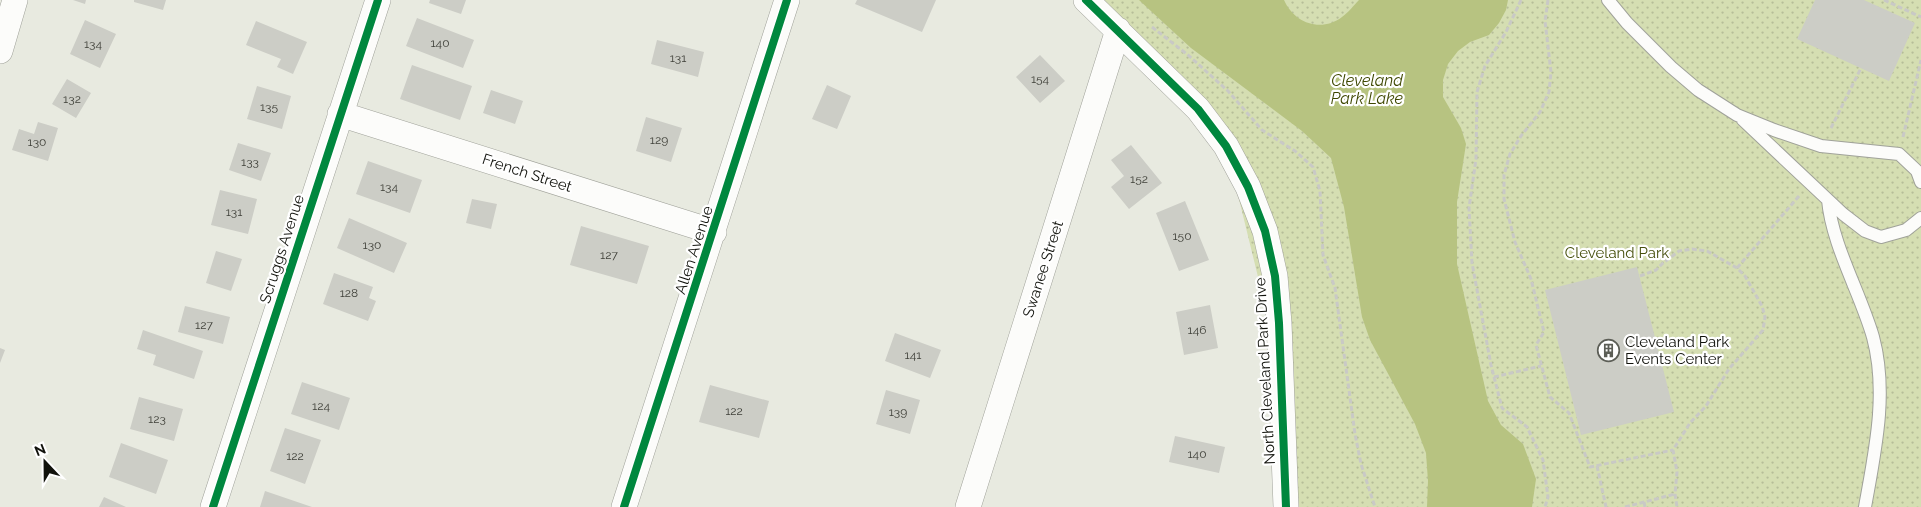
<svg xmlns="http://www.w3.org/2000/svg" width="1921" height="507" font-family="Raleway,sans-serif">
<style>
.park{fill:url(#park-dots)}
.water{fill:#b7c381}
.building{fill:#cccdc6}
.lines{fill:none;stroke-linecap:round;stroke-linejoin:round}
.service-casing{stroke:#a0a29a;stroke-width:14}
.minor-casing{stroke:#a0a29a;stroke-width:26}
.path{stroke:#c9c9c6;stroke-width:3;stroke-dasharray:5 2.5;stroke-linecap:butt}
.service{stroke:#fcfcfa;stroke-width:12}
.minor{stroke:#fcfcfa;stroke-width:25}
.cycleway-casing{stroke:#fff;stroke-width:11}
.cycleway{stroke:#00873e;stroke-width:8}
.labels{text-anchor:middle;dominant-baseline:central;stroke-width:4.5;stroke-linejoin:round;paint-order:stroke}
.number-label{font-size:12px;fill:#40413a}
.street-label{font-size:15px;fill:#11120c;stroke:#fff}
.park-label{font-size:15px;fill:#47500d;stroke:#fff}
.poi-label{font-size:15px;fill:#11120c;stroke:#fff;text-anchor:start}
.water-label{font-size:16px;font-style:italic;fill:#3e4700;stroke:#fff}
</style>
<defs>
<pattern id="park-dots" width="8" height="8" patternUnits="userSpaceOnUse" patternTransform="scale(1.25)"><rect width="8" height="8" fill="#d5deb2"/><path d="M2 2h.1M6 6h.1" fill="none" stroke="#b6bd98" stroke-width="1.8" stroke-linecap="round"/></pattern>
</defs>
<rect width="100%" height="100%" fill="#e8eae0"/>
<path class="park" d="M1078 0H1921V507H1292L1281 371 1226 146Z"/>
<path class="water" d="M1139 0H1284C1294 23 1321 33 1342 17 1348 13 1354 5 1359 0H1508L1506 10 1499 23 1489 35 1470 42 1458 51 1448 64 1443 80V97L1461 128 1466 144 1457 202V264L1488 401 1501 425 1523 444 1536 479 1532 507H1427L1428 481 1426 453 1415 424 1370 340 1362 317 1344 207 1331 158 1302 131 1191 48Z"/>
<path class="building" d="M73 0H86L85 4Z
M134 0H166L163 10 134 2Z
M430 0H466L461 14 429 3Z
M857 0H936L922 32 855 4Z
M1815 0H1864L1915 23 1889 81 1797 39Z
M417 18 474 40 463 68 406 46Z
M85 20 116 34 100 68 70 54Z
M256 21 307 42 293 74 277 67 281 59 246 45Z
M657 40 704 52 698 77 651 64Z
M1040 55 1065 81 1040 103 1016 77Z
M412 65 472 86 460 120 400 99Z
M67 79 91 93 76 118 52 104Z
M827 85 851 96 837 129 812 119Z
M257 86 291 96 282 129 247 119Z
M491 90 523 101 515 124 483 113Z
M646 117 682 128 671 162 636 151Z
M38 122 58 128 48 161 12 150 19 129 34 134Z
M238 143 271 153 261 181 229 170Z
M1131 145 1162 183 1129 209 1111 187 1124 176 1111 160Z
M368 161 422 180 410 213 356 194Z
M220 190 257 199 248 234 211 225Z
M472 199 497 204 491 229 466 223Z
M1185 201 1209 260 1179 271 1156 213Z
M349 218 407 243 394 273 337 248Z
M581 226 649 246 637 284 570 265Z
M216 251 242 259 231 291 206 283Z
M1637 267 1674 412 1581 435 1545 290Z
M334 273 373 287 369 298 376 301 368 321 323 304Z
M1210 305 1218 348 1184 355 1176 312Z
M185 306 230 317 223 344 178 332Z
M143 330 203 351 194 379 153 365 156 355 137 349Z
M895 333 941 350 930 378 885 361Z
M0 348 5 350 0 363Z
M302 382 350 398 339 430 291 414Z
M710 385 769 401 759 438 699 422Z
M886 390 920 400 910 434 876 424Z
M139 397 183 409 174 441 130 429Z
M285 428 321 440 305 484 270 471Z
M1175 436 1225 447 1219 473 1169 462Z
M121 443 168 460 156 494 109 477Z
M265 491 312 507H260Z
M104 497 126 507H99Z"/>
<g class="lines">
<defs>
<path id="service" d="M1608 0 1627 23 1671 67 1698 90 1737 115 1774 130 1821 146 1899 154 1917 171 1921 182
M1743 120 1843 214 1865 231 1881 237 1906 230 1921 218
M1828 200C1832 245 1860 292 1873 337 1888 393 1875 451 1865 507"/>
<path id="minor" d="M1086 0 1198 109 1226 146 1248 187 1265 231 1275 276 1279 323 1286 507
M0 51 15 0
M340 114 714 232
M213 507 378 0
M624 507 787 0
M968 507 1118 30"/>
</defs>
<use href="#service" class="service-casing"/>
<use href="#minor" class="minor-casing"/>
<path class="path" d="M1521 0 1506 32 1485 66 1477 92 1476 159 1469 208 1472 263 1491 365 1502 408 1527 427 1543 460 1548 497 1545 507
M1548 0 1545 21 1551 72 1549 92 1540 112 1521 136 1510 154 1504 175V199L1515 242 1531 279 1544 332 1536 345 1550 397 1569 413 1590 467 1673 450
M1884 0 1921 17
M1152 27 1188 55 1228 91 1262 130 1295 151 1313 167 1320 191 1323 255 1335 288 1355 434 1361 464 1375 507
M1831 128 1861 68
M1903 137 1921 60
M1737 268 1799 196
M1640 276 1656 270 1663 263 1679 251 1692 249 1707 251 1737 268 1745 276 1762 306 1765 317 1763 330 1729 369 1706 406 1690 423 1673 450 1677 472 1675 494 1677 507
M1494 377 1541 366
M1597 466 1606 507
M1644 502 1645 507
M1625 507 1675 494"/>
<use href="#service" class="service"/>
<use href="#minor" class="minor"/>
<defs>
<path id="cycleway" d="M1086 0 1198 109 1226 146 1248 187 1265 231 1275 276 1279 323 1286 507
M213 507 378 0
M624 507 787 0"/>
</defs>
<use href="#cycleway" class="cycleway-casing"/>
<use href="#cycleway" class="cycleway"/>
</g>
<defs>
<symbol id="building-ring" viewBox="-11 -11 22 22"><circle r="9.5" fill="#fff" stroke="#5c5e56" stroke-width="1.5"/><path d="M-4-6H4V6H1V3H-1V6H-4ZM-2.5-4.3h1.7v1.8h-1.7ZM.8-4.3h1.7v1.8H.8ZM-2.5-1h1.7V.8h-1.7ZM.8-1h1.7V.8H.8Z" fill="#5c5e56"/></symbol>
</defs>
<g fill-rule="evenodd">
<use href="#building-ring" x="1596" y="338" width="25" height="25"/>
</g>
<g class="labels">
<g class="number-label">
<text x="440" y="43">140</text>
<text x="93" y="44">134</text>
<text x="678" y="58">131</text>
<text x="1040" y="79">154</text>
<text x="72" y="99">132</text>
<text x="269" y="107">135</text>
<text x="659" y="140">129</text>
<text x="37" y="142">130</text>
<text x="250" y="162">133</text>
<text x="1139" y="179">152</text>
<text x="389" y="187">134</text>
<text x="234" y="212">131</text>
<text x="1182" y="236">150</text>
<text x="372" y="245">130</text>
<text x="609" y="255">127</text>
<text x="349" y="293">128</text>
<text x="204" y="325">127</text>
<text x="1197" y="330">146</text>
<text x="913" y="355">141</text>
<text x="321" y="406">124</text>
<text x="734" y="411">122</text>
<text x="898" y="412">139</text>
<text x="157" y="419">123</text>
<text x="1197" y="454">140</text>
<text x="295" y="456">122</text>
</g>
<g class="street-label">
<text transform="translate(527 173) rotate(18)">French Street</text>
<text transform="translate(282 249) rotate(-72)">Scruggs Avenue</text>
<text transform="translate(694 250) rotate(-72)">Allen Avenue</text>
<text transform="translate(1043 269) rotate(-72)">Swanee Street</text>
<text transform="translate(1265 371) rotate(-93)">North Cleveland Park Drive</text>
</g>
<g class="park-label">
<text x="1617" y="253">Cleveland Park</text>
</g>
<g class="poi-label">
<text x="1625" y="342">Cleveland Park<tspan x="1625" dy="17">Events Center</tspan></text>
</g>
<g class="water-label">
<text x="1367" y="80">Cleveland<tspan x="1367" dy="18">Park Lake</tspan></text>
</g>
</g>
<g transform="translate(45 462) rotate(338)" stroke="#ffffff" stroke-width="4" paint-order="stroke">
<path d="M0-4L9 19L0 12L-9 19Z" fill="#11120c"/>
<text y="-8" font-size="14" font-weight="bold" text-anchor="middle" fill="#11120c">N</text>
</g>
</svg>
